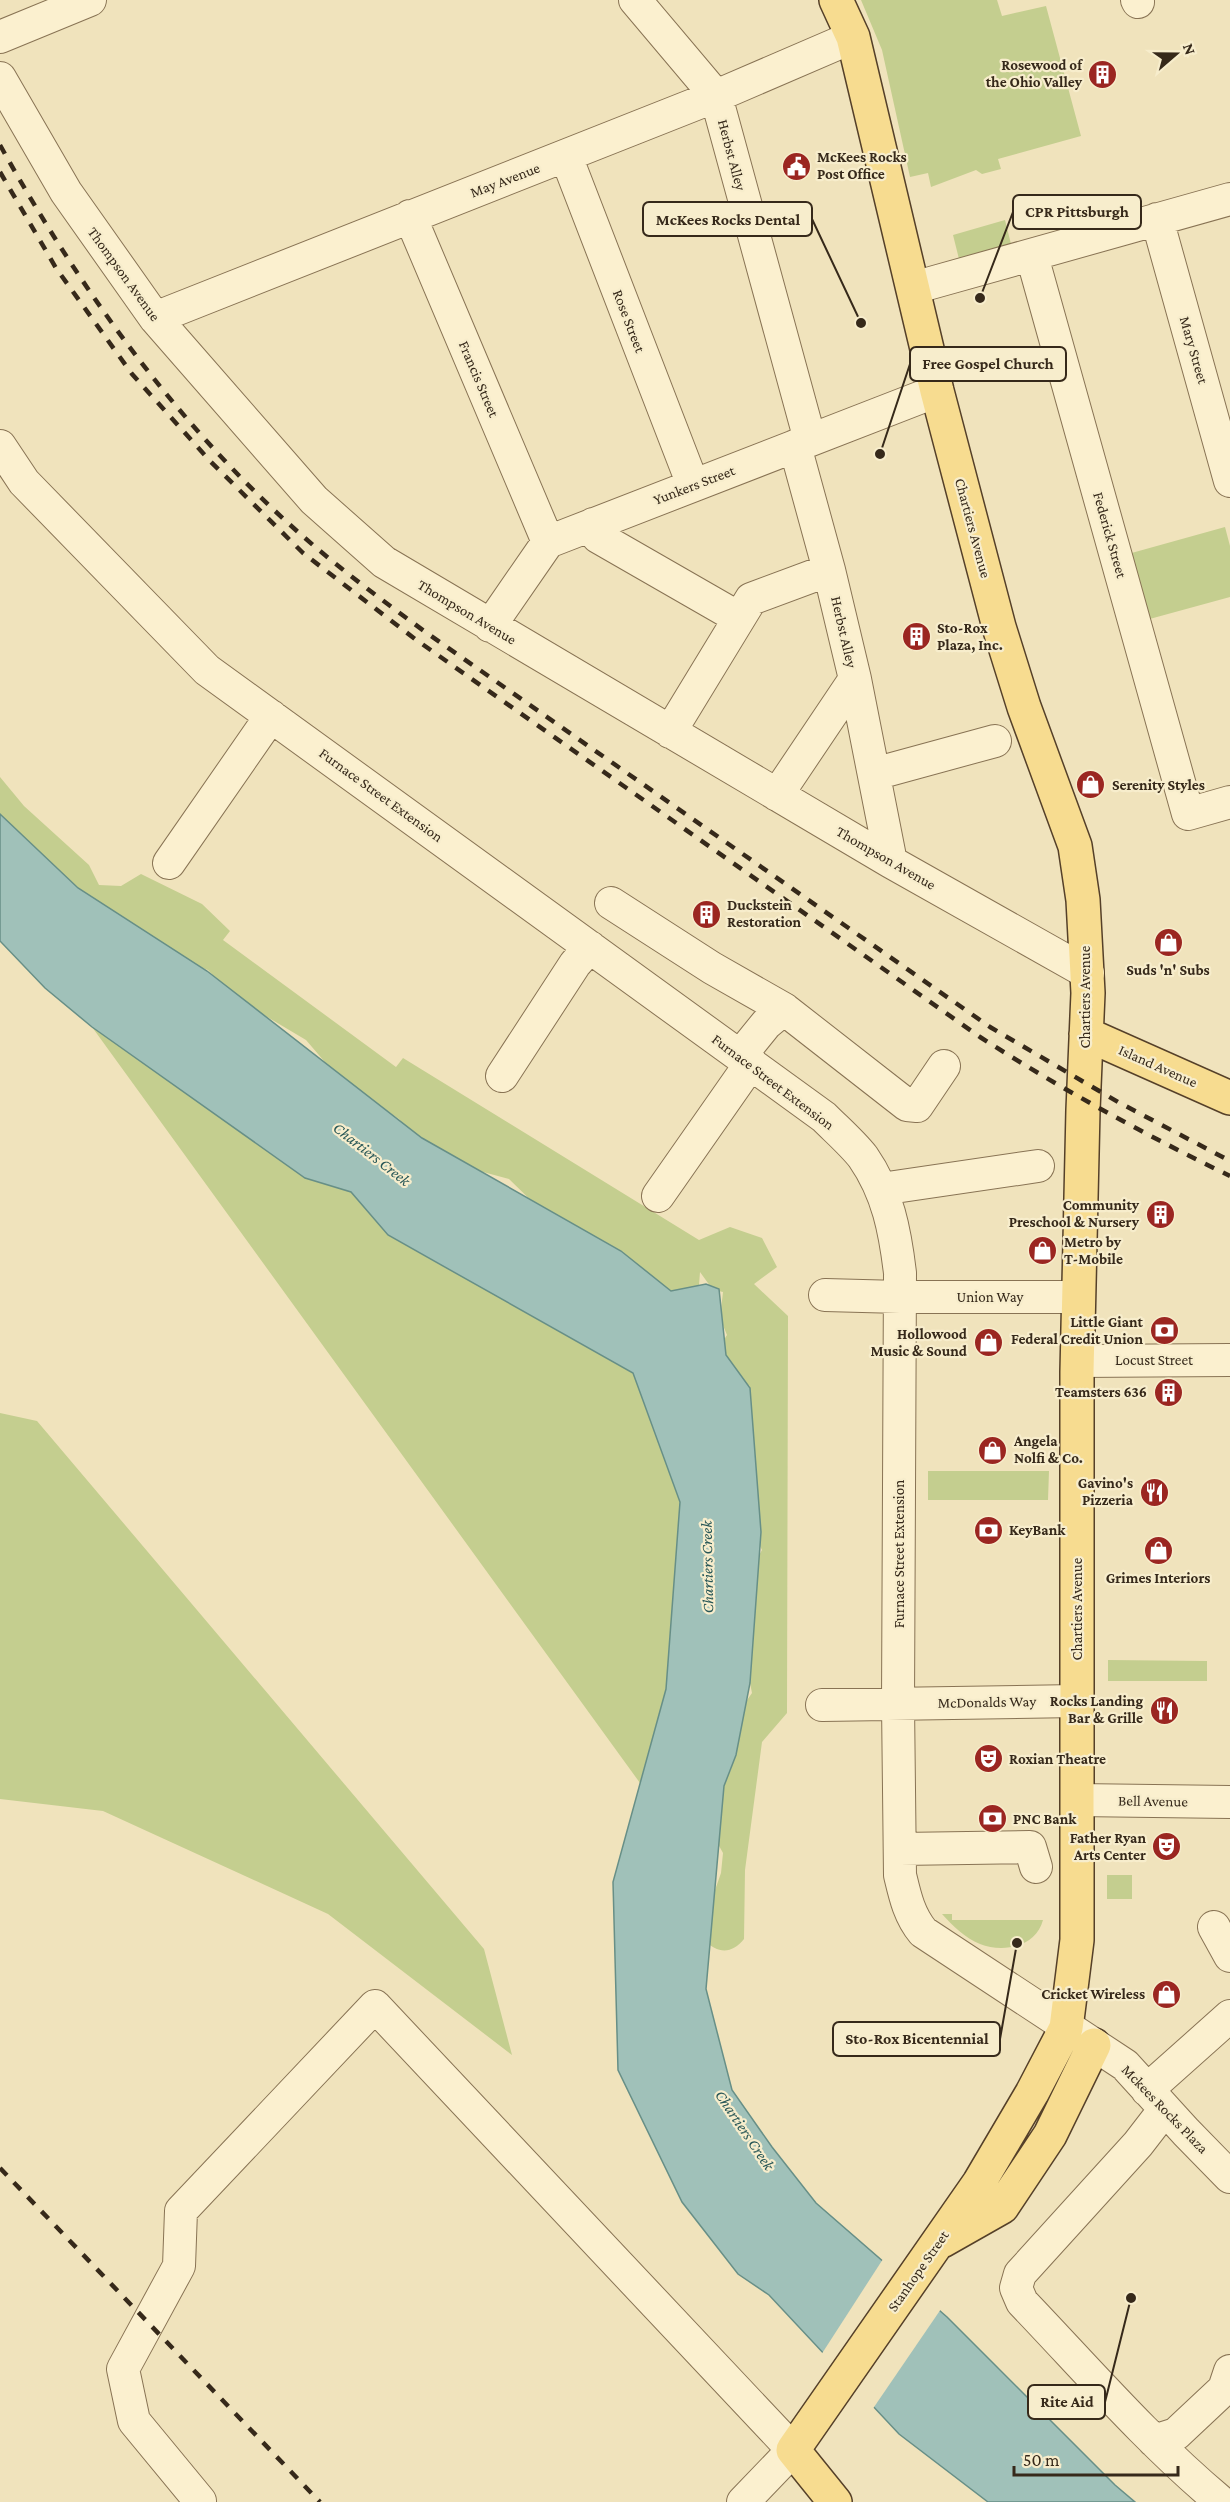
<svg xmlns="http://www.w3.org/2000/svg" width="1230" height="2502" font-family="'Crimson Pro',serif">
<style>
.green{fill:#c4ce8f}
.water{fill:#a0c1b9;stroke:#678f87;stroke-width:1.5}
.pier{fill:#f0e3bc}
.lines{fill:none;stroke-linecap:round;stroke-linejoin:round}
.minor-casing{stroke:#887354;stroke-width:34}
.major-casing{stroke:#554029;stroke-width:36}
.minor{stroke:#fbf0cf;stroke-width:32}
.major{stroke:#f7dc90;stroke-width:33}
.rail{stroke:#36291a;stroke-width:4.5;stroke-dasharray:10 10;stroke-linecap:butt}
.labels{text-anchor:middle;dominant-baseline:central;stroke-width:4.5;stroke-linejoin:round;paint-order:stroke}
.poi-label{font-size:15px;font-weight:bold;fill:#36291a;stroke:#f7edcc;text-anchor:end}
.street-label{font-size:15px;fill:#36291a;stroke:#f7edcc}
.water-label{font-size:16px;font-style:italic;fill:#285757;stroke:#f7edcc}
.leader{fill:none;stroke:#36291a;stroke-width:2}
.callout-dot{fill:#36291a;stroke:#f7edcc;stroke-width:2}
.callout{fill:#f7edcc;stroke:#36291a;stroke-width:2}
.callout-label{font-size:16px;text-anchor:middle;font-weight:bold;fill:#36291a}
</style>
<rect width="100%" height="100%" fill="#f0e3bc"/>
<path class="green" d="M861 0H997L1002 16 1046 6 1081 136 998 159 1001 169 982 174 976 170 931 187 928 173 910 177 882 50Z
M1005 220 1011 244 959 259 953 235Z
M1225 527 1230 546V597L1146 620 1128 554Z
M0 777 24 806 89 865 99 885 121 886 141 874 202 904 230 931 223 940 396 1067 403 1058 699 1240 730 1227 762 1238 777 1267 754 1284 788 1316 787 1713 762 1742 745 1870 744 1939C732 1954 718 1954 704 1940L714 1893 721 1873 723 1853 718 1844 719 1810 723 1803 720 1794 721 1782C734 1771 734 1764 728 1748L743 1706 752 1693 748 1673V1576L762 1550C751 1530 750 1503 757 1482L749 1472 748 1446 754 1443 747 1430 750 1386 736 1379 720 1346 727 1335 720 1318 723 1292 713 1290 700 1272 698 1298 691 1305 549 1218 509 1179 435 1159 399 1119 336 1075 306 1040 232 996 208 970 183 961 91 904 0 821Z
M92 1027 305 1178 351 1192 388 1235 633 1373 680 1502 666 1689 640 1783Z
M0 1413 37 1421 484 1949 512 2055 328 1914 103 1811 0 1799Z
M928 1471H1049L1048 1500H928Z
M1108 1660 1207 1661V1681H1108Z
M1107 1875H1132V1899H1107Z
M942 1914H952V1920H1043C1036 1947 1003 1953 980 1944 965 1938 953 1926 942 1914Z"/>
<path class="water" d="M0 814 78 888 207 971 422 1138 621 1251 671 1291 706 1284 719 1289 726 1355 750 1388 761 1532 750 1683 736 1755 724 1786 706 1989 732 2090 772 2147 816 2203 947 2317 1115 2485 1135 2502H988L899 2434 769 2295 738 2274 682 2202 618 2070 613 1882 666 1689 680 1502 633 1373 388 1235 351 1192 305 1178 92 1027 45 988 0 941Z"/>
<path class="pier" d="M883 2259 941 2309 872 2410 821 2355Z"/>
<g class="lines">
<defs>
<path id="minor" d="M635 0 716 96 810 440
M1137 0 1138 2
M0 37 90 0
M0 78 66 192 155 318 314 500 384 562 891 862 1088 973
M566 156 693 485
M410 216 548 542
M1157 219 1230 481
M1032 256 1188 814 1230 802
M913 288 1230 199
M155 318 716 96 853 37
M0 446 24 482 207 670 824 1117C837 1130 852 1143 863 1157 888 1193 895 1231 900 1273L898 1704 900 1875C905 1896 909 1915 923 1932L1125 2065 1186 2132 1230 2177
M795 446 829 570 855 679 891 862
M593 524 598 537 739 618
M490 626 548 542 937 391
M670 732 751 599 829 570
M874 774 995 741
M777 795 855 679
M169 863 271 716
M611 903 712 968 784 1009
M740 1056 766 1024 784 1009 907 1105 917 1106 944 1066
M502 1076 575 964 590 947
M881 1189 1038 1166
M658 1196 751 1063
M825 1295 900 1297H1079
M1078 1361 1230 1360
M822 1705 1077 1701
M1077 1800 1230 1802
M900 1849 1030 1847 1036 1867
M1214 1927 1230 1956
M1147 2090 1230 2016
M1165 2109 1138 2144 1020 2274 1016 2288 1022 2302C1087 2370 1149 2442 1221 2502
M1154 2441 1176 2434 1224 2389 1230 2371
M200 2501 134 2421 123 2369 179 2266 181 2211 375 2006 793 2450 743 2502"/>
<path id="major" d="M1086 1034 1230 1098
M942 2241 1002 2207 1050 2135 1094 2045
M835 2502 793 2450 979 2183 1032 2093 1066 2028 1077 1940V1372L1083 1110 1088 993 1083 900 1075 846 1024 707 999 627 937 391 853 37 836 0"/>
</defs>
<use href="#minor" class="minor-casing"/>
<use href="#major" class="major-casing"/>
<use href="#minor" class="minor"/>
<use href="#major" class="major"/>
<path class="rail" d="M0 145C82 293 183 434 313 545 348 575 386 603 424 631L990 1027 1118 1102 1230 1161
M0 172 56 268 132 374 211 462 303 553 415 639 980 1037C1061 1089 1144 1134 1230 1176
M0 2168 320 2502"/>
</g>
<defs>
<symbol id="building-disc" viewBox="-11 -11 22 22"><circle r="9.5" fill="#9b2621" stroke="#f7edcc"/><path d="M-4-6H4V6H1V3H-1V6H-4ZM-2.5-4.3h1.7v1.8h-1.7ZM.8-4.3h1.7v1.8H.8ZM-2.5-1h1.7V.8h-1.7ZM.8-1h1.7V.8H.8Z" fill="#fff"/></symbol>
<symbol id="civic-disc" viewBox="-11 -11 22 22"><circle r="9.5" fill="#9b2621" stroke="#f7edcc"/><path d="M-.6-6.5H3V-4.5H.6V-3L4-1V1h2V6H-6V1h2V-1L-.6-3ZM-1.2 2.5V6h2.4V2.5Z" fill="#fff"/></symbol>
<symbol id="shop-disc" viewBox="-11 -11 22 22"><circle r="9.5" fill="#9b2621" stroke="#f7edcc"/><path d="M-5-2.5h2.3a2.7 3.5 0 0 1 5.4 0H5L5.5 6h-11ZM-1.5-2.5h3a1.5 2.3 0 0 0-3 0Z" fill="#fff"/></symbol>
<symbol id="bank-disc" viewBox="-11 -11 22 22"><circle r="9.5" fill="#9b2621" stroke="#f7edcc"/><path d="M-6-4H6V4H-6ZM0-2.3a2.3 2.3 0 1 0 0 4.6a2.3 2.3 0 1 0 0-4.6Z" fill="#fff"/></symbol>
<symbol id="restaurant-disc" viewBox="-11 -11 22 22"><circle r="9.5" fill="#9b2621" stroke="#f7edcc"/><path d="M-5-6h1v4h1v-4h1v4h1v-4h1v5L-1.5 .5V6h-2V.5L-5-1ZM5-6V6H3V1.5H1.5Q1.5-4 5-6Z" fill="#fff"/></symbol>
<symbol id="theatre-disc" viewBox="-11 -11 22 22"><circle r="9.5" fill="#9b2621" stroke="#f7edcc"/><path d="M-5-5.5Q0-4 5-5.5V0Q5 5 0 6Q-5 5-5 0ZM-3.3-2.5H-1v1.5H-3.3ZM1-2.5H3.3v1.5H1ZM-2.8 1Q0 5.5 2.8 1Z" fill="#fff"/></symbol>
</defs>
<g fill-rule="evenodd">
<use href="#building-disc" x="1086" y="58" width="33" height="33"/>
<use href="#civic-disc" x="780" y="150" width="33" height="33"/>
<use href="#building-disc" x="900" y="620" width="33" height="33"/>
<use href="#shop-disc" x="1074" y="768" width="33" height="33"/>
<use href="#building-disc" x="690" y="898" width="33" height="33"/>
<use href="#shop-disc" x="1152" y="926" width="33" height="33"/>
<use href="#building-disc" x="1144" y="1198" width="33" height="33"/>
<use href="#shop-disc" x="1026" y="1234" width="33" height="33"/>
<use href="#bank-disc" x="1148" y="1314" width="33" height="33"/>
<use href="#shop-disc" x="972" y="1326" width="33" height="33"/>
<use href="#building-disc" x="1152" y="1376" width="33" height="33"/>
<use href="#shop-disc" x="976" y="1434" width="33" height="33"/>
<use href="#restaurant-disc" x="1138" y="1476" width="33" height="33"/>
<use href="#bank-disc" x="972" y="1514" width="33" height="33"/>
<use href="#shop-disc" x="1142" y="1534" width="33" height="33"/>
<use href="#restaurant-disc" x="1148" y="1694" width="33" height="33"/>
<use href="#theatre-disc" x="972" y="1742" width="33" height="33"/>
<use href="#bank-disc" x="976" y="1802" width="33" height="33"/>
<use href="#theatre-disc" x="1150" y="1830" width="33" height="33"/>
<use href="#shop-disc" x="1150" y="1978" width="33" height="33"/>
</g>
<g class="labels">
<g class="poi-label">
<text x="1082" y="65">Rosewood of<tspan x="1082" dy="17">the Ohio Valley</tspan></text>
<text x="817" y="157" text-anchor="start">McKees Rocks<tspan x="817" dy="17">Post Office</tspan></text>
<text x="937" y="628" text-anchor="start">Sto-Rox<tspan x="937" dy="17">Plaza, Inc.</tspan></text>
<text x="1112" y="785" text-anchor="start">Serenity Styles</text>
<text x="727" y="905" text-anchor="start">Duckstein<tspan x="727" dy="17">Restoration</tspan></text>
<text x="1168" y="970" text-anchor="middle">Suds 'n' Subs</text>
<text x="1139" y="1205">Community<tspan x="1139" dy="17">Preschool &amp; Nursery</tspan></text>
<text x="1064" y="1242" text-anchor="start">Metro by<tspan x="1064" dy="17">T-Mobile</tspan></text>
<text x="1143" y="1322">Little Giant<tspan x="1143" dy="17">Federal Credit Union</tspan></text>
<text x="967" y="1334">Hollowood<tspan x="967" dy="17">Music &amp; Sound</tspan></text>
<text x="1147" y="1392">Teamsters 636</text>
<text x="1014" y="1441" text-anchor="start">Angela<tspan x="1014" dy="17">Nolfi &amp; Co.</tspan></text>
<text x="1133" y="1483">Gavino's<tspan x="1133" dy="17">Pizzeria</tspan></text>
<text x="1009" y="1530" text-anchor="start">KeyBank</text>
<text x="1158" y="1578" text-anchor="middle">Grimes Interiors</text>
<text x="1143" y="1701">Rocks Landing<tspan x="1143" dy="17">Bar &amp; Grille</tspan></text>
<text x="1009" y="1759" text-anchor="start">Roxian Theatre</text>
<text x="1013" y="1819" text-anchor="start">PNC Bank</text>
<text x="1146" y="1838">Father Ryan<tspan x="1146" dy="17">Arts Center</tspan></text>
<text x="1145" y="1994">Cricket Wireless</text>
</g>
<g class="street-label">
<text transform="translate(732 155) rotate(75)">Herbst Alley</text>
<text transform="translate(505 180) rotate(-21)">May Avenue</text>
<text transform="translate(124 274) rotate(54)">Thompson Avenue</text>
<text transform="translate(629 321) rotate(69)">Rose Street</text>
<text transform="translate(1194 350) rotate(74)">Mary Street</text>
<text transform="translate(479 379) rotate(67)">Francis Street</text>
<text transform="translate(694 485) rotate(-21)">Yunkers Street</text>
<text transform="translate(973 528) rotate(75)">Chartiers Avenue</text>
<text transform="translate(1110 535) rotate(74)">Federick Street</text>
<text transform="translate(467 612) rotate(31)">Thompson Avenue</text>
<text transform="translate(844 632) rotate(77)">Herbst Alley</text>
<text transform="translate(381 795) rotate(36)">Furnace Street Extension</text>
<text transform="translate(886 858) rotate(30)">Thompson Avenue</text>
<text transform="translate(1085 997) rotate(-90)">Chartiers Avenue</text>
<text transform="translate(1158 1066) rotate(24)">Island Avenue</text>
<text transform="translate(773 1082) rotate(37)">Furnace Street Extension</text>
<text x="990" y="1297">Union Way</text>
<text x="1154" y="1360">Locust Street</text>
<text transform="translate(899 1554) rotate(-90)">Furnace Street Extension</text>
<text transform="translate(1077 1609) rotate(-90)">Chartiers Avenue</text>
<text transform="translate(987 1702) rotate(-1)">McDonalds Way</text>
<text transform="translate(1153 1801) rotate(1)">Bell Avenue</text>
<text transform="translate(1165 2109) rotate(46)">Mckees Rocks Plaza</text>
<text transform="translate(918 2271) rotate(-55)">Stanhope Street</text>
</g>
<g class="water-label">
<text transform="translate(372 1154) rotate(38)">Chartiers Creek</text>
<text transform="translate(707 1567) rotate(-91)">Chartiers Creek</text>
<text transform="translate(745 2130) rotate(56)">Chartiers Creek</text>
</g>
</g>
<path class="leader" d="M980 298L1013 212M861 323L812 219M880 454L910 364M1017 1943L1000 2039M1131 2298L1105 2402"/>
<g class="callout-dot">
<circle cx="980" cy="298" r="6"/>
<circle cx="861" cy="323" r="6"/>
<circle cx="880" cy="454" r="6"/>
<circle cx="1017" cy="1943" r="6"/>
<circle cx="1131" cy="2298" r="6"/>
</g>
<g class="callout">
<rect x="1013" y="195" width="128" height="34" rx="6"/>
<rect x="643" y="202" width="169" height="34" rx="6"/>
<rect x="910" y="347" width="156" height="34" rx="6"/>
<rect x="833" y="2022" width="167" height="34" rx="6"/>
<rect x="1028" y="2385" width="77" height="34" rx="6"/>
</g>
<g class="callout-label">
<text x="1077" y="217">CPR Pittsburgh</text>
<text x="728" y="225">McKees Rocks Dental</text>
<text x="988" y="369">Free Gospel Church</text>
<text x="917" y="2044">Sto-Rox Bicentennial</text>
<text x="1067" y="2407">Rite Aid</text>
</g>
<g transform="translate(1176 54) rotate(70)" stroke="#f7edcc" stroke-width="4.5" paint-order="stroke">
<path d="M0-4.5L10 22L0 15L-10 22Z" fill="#36291a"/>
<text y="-9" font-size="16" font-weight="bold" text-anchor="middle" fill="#36291a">N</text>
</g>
<path d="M1014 2466v9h164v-9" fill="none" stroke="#36291a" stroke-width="3"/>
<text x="1023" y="2466" font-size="18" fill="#36291a" stroke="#f7edcc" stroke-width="4.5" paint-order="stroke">50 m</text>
</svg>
